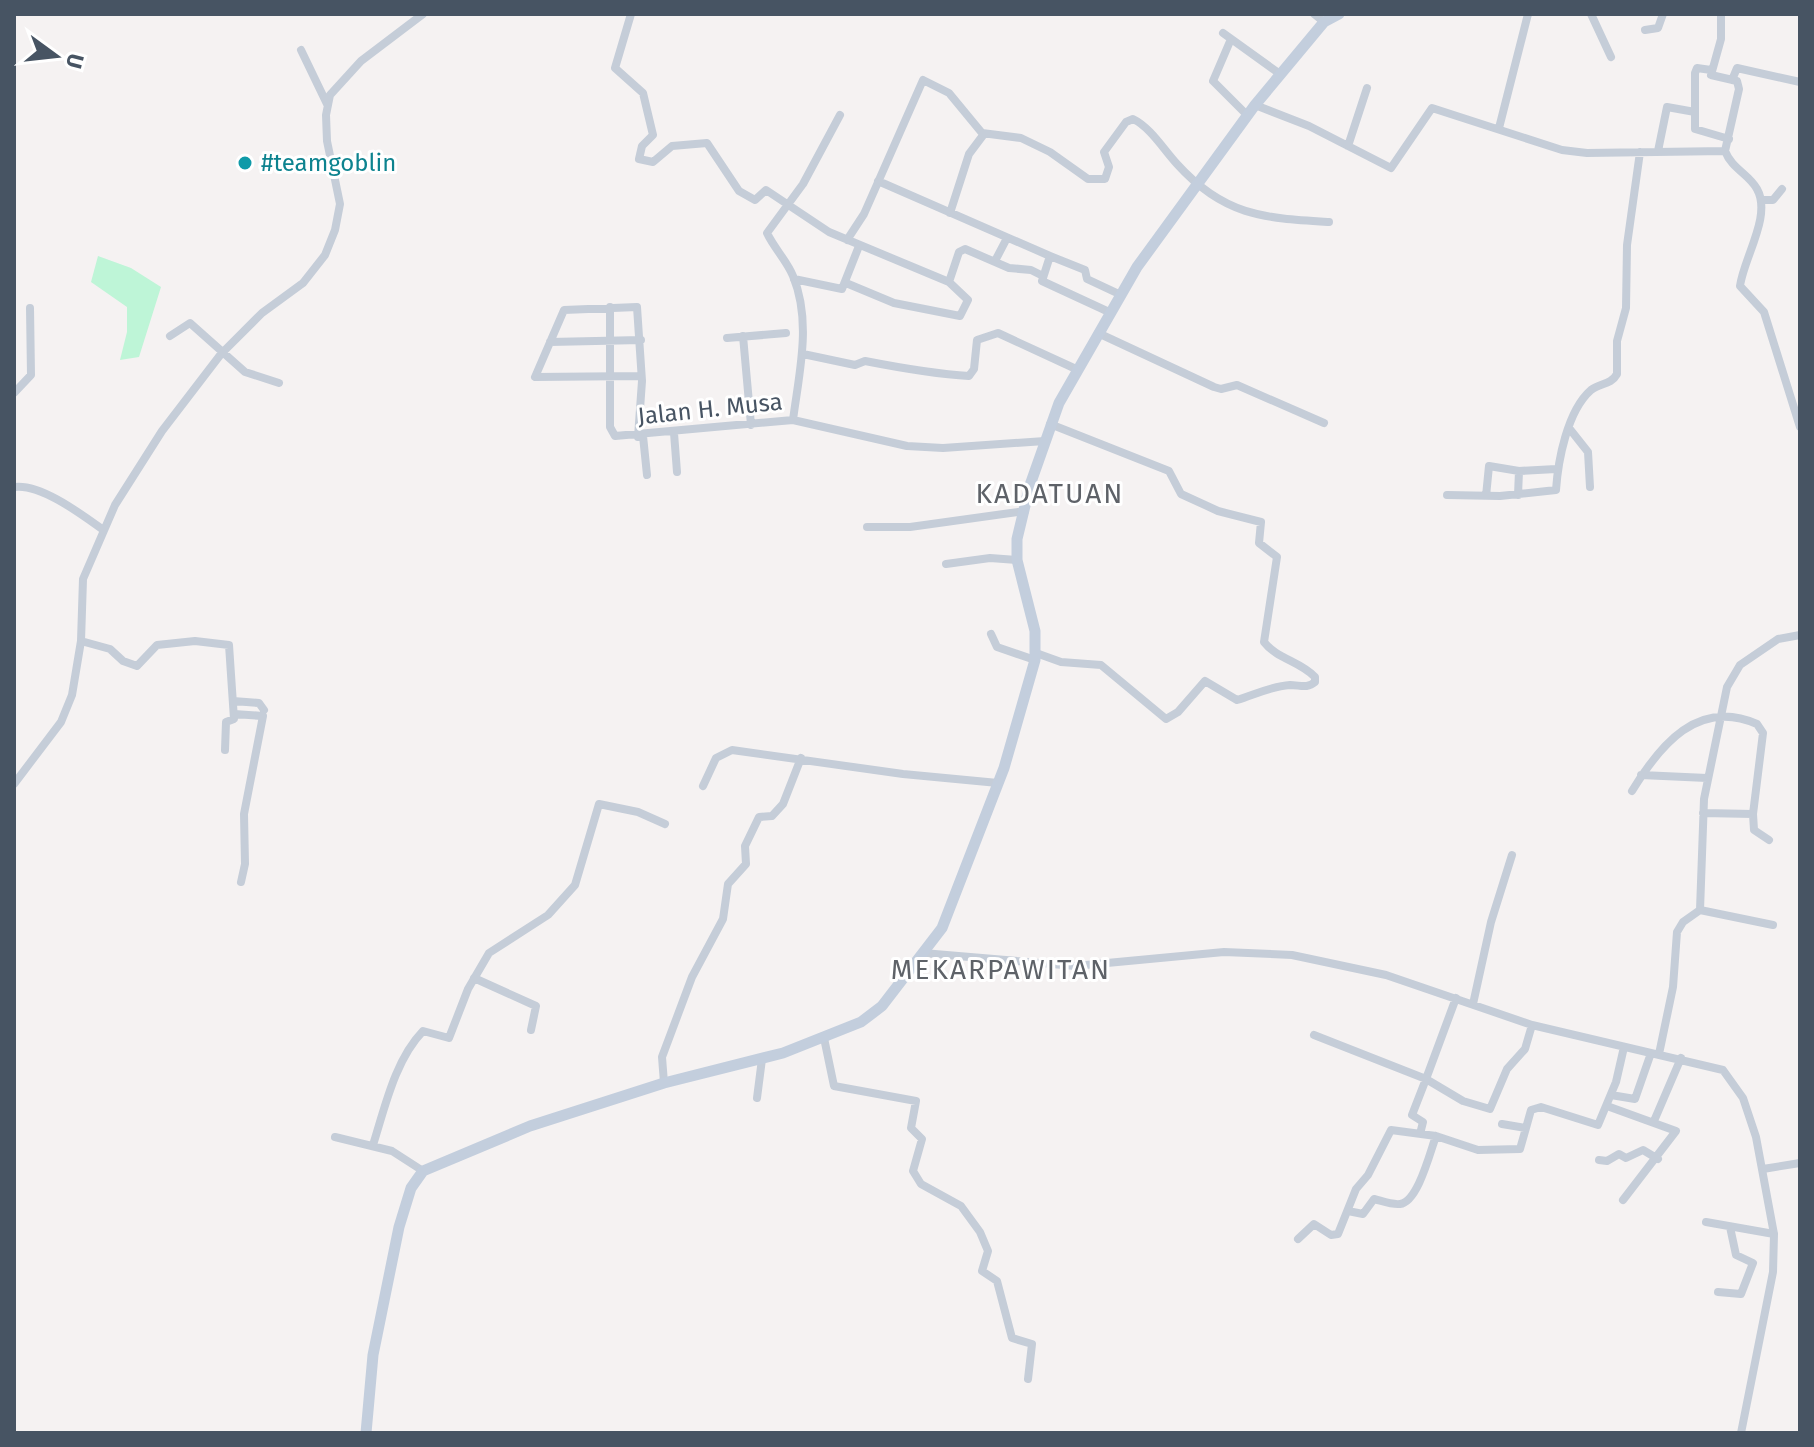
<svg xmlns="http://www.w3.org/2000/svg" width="1814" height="1447" font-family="'Fira Sans',sans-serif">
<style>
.green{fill:#bef5d7}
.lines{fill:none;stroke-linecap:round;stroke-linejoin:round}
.street{stroke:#c5cdd8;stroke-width:8}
.secondary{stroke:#c3cedd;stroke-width:11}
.culture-dot{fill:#0f9aa8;stroke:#fff;stroke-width:3}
.labels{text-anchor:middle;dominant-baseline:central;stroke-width:6;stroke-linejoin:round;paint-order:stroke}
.culture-label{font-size:24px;fill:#0d838f;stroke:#fff;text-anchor:start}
.street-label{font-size:24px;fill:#475463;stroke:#fff}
.quarter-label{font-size:28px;letter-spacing:2px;fill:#5e6268;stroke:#fff}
</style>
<rect width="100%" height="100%" fill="#f5f2f2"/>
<path class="green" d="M98 256 131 268 161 287 139 357 120 360 127 332V307L91 282Z"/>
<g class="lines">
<path class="street" d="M631 14 615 68 643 93 653 135 642 146 639 159 653 162 672 146 707 143 739 191 755 200 766 190 829 232 949 282 959 252 965 249 1009 268 1031 270 1043 276
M1314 14 1324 22
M1591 14 1611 57
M1721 14V39L1711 75 1737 81 1739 89 1725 151C1732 169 1749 174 1757 189 1772 216 1744 257 1740 286L1764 312 1800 427
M1645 30 1658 28 1663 14
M1223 33 1280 74
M1231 39 1213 81 1247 115
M301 50 327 104
M1711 70 1697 68 1695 73V129L1729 139
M1732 80 1737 68 1800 82
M1255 105 1309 126 1391 168 1432 108 1562 150 1587 153 1725 151
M1499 128 1528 14
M1348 146 1367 88
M1658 151 1667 107 1695 112
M878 181 1050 256 1042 281 1109 312
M1761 200H1773L1782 189
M950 213 969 154 984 134
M847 240 864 214 923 80 949 93 982 133 1021 138 1050 152 1088 179H1105L1109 167 1104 152 1126 122 1133 119C1150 127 1164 150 1177 164 1224 216 1263 218 1329 222
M1050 256 1085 270 1087 279 1119 294
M995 261 1007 238
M794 279 842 289 859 246
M846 283 894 303 960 316 968 300 949 282
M610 307V427L615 436 793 420 907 446 943 448 1045 441
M1098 333 1214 387 1221 389 1237 385 1324 423
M170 336 190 323 245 372 279 383
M743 336 751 425
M727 338 786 333
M550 342 641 340
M803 354 855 365 865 361C901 368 934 374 969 376L974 369 977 340 998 333 1076 369
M14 393 31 375 30 308
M793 420C799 373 812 322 793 276 787 261 774 248 767 233L803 184 840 115
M1569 428 1588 452 1590 487
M674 433 677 472
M643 436 647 475
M638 437 642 381 637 307 564 310 535 377 641 376
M14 487C40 483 81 514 102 529
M1447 495 1500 496 1556 490C1558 461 1567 411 1591 390 1600 383 1611 385 1617 374V341L1626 308 1627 245 1640 152
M1518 495 1519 471
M1486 496 1489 466 1519 471 1556 469
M867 527H910L1025 511
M946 564 990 558 1017 560
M991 634 997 647 1035 660
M81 641 110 649 123 661 137 666 157 645 195 641 229 645 234 719 226 722 225 750
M1036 653 1061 662 1101 665 1166 719 1178 712 1205 681 1237 700C1254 695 1271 686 1290 685 1300 685 1307 689 1315 682V677C1300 661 1277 659 1264 642L1277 557 1259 543 1261 522 1218 511 1181 494 1169 471 1050 424
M233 701 259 703 264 710
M234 714 263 716 244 814 245 864 241 882
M1641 775 1707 778
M14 784 61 722 72 695 81 641 83 579 115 505 162 431 221 354 262 313 303 283 325 255 335 230 340 204 327 141 326 115 330 95 361 61 423 14
M703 786 716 758 732 750 903 774 998 783
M1632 791C1660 745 1698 698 1757 724L1763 733 1753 814 1703 813
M1753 814 1754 830 1769 840
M1700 910 1773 925
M923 953 1075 966 1224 952 1292 955 1386 975 1532 1025 1723 1070 1743 1098 1756 1137 1774 1234 1773 1272 1741 1433
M474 978 536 1006 531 1030
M1473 1004 1491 922 1512 855
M1314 1035 1426 1079 1456 998
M824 1038 834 1086 916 1101 911 1128 922 1139 913 1171 921 1184 961 1206 980 1232 988 1251 982 1271 997 1281 1012 1338 1032 1344 1028 1379
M1659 1054 1673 987 1677 932 1683 922 1700 910 1704 799 1727 687 1740 665 1778 639 1800 635
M664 1083 662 1057 692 977 723 919 728 884 746 864 745 846 759 817 772 816 783 804 801 758
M1611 1095 1635 1099 1651 1053
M757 1098 762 1059
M1607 1106 1676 1131 1623 1200
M1654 1121 1681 1058
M1502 1124 1526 1128 1531 1110 1541 1107 1598 1125 1616 1082 1624 1047
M1420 1134 1423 1122 1412 1115 1426 1079 1463 1101 1490 1109 1507 1069 1525 1049 1532 1025
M335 1137 392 1151 423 1171
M373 1145C385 1107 395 1060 423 1031L449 1038 468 989 489 953 548 915 575 885 599 804 638 812 665 824
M1599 1160 1607 1161 1619 1154 1626 1158 1643 1150 1658 1159
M1763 1169 1800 1163
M1348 1211 1363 1214 1374 1199C1382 1201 1392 1205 1400 1204 1418 1202 1430 1152 1436 1136
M1706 1222 1774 1234
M1298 1239 1314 1224 1331 1235 1338 1234 1356 1189 1368 1175 1391 1130 1436 1136 1478 1150 1520 1149 1526 1128
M1718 1292 1741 1294 1753 1263 1736 1255 1730 1227"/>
<path class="secondary" d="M366 1433 373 1355 399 1227 411 1188 423 1171 530 1126 664 1083 783 1053 861 1022 882 1006 942 928 1004 768 1035 660V631L1017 560V539L1030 485 1059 403 1137 267 1255 105 1324 22 1339 14"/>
</g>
<circle class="culture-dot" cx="245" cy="163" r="8"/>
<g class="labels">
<g class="culture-label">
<text x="261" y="163">#teamgoblin</text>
</g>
<g class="street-label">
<text transform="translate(710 409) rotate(-6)">Jalan H. Musa</text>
</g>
<g class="quarter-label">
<text x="1050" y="493">KADATUAN</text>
<text x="1001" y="969">MEKARPAWITAN</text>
</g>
</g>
<rect width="1814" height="1447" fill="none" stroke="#475463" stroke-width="32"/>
<g transform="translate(56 56) rotate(105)" stroke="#ffffff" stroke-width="6" paint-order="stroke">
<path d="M0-6L14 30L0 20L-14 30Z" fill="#475463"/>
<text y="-12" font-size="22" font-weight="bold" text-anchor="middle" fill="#475463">U</text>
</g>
</svg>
